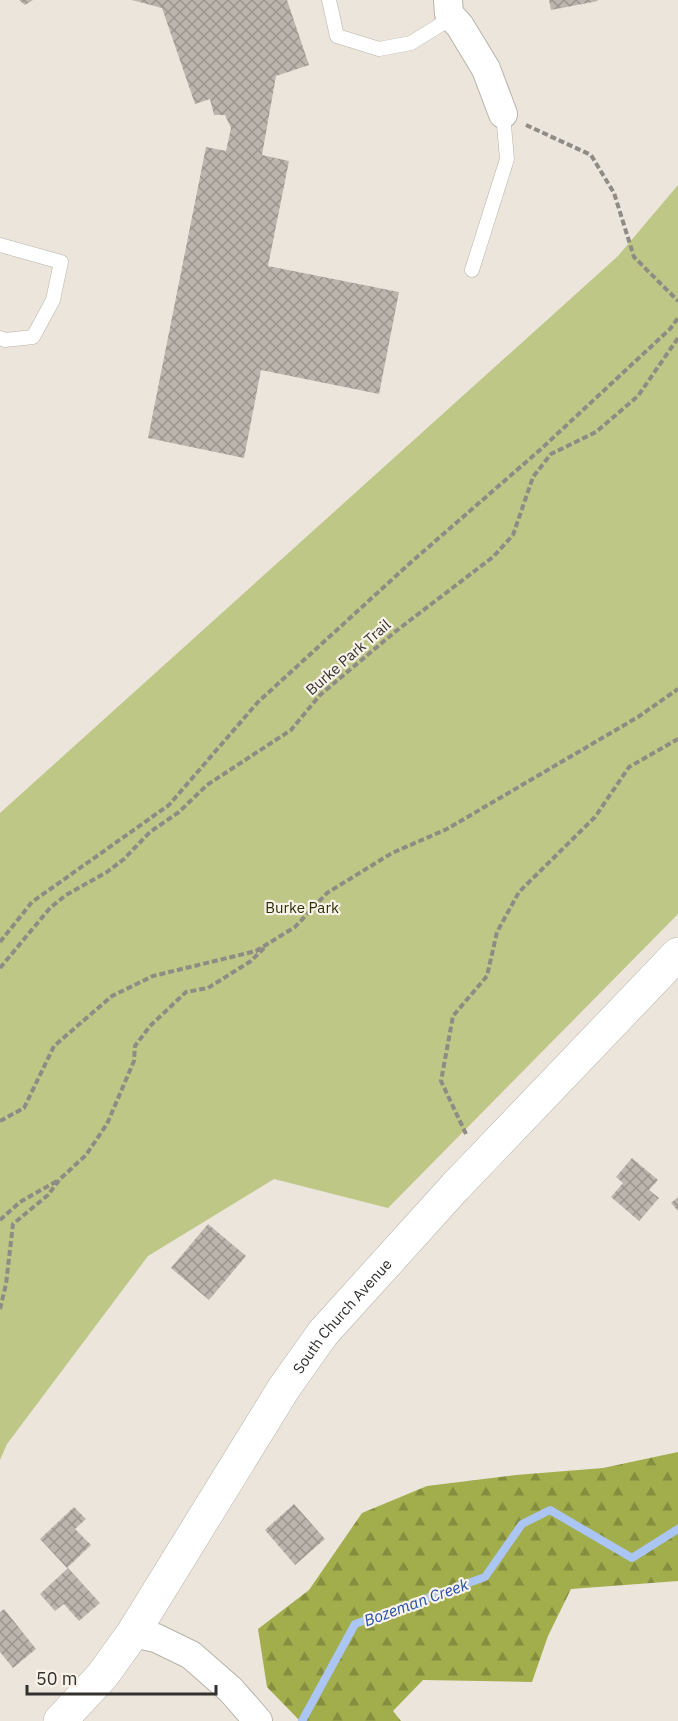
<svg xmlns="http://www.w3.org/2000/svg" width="678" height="1721" font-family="'IBM Plex Sans',sans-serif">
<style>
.green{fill:#bec786}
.forest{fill:url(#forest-firs)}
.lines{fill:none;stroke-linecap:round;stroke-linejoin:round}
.stream{stroke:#abc5f5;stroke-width:8}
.building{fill:url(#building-cross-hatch)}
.lane-casing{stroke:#b8b3aa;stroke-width:15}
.street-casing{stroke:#b8b3aa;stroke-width:30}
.secondary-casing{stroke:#b8b3aa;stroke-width:34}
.path{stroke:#8f8b85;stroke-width:4;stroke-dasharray:6 3;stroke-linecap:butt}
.lane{stroke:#fff;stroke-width:14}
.street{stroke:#fff;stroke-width:28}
.secondary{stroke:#fff;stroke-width:33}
.labels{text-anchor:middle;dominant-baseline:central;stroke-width:4.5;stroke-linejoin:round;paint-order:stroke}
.street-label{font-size:15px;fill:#33312e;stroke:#f8f2e9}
.park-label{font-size:15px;fill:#2d3107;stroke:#f8f2e9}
.water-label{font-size:16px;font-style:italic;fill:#2650ab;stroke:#f8f2e9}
</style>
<defs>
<pattern id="forest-firs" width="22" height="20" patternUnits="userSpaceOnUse" patternTransform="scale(1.5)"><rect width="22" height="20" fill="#a2ad4b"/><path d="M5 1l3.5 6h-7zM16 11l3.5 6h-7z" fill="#858d3f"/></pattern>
<pattern id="building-cross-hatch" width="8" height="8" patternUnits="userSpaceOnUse" patternTransform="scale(1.5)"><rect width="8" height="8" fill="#bbb5ad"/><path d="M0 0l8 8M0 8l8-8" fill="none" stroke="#99948d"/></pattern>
</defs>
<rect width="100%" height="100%" fill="#ebe5dc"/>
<path class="green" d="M678 185V914L388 1208 274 1179 148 1256 7 1444 0 1460V813L618 256Z"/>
<path class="forest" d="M678 1452V1581L571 1589 548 1636 532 1682 423 1680 393 1711 401 1721H300L267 1687 258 1629 309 1590 362 1513 427 1486 516 1475 603 1468Z"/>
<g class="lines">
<path class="stream" d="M302 1721 355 1624 485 1577 522 1524 550 1510 632 1558 678 1529"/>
</g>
<path class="building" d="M19 0H33L25 5Z
M132 0H287L309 65 276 76 262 155 289 161 268 266 399 292 379 394 261 370 244 458 148 438 206 147 226 151 231 128 225 115H214L210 99 195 104 162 8Z
M549 0H597L598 1 551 10Z
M632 1158 658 1180 649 1190 659 1198 639 1221 611 1197 623 1183 616 1177Z
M678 1197V1211L671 1203Z
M208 1224 246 1256 209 1300 171 1268Z
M294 1504 325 1539 295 1565 265 1530Z
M74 1507 86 1519 75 1529 91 1545 67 1568 40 1539Z
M68 1568 100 1603 79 1621 64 1604 55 1611 40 1594Z
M4 1609 36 1649 13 1668 0 1652V1612Z"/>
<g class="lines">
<defs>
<path id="lane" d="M329 0 337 36 379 49 411 43 440 25 449 14
M0 245 61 262 53 300 33 337 5 340 0 338
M472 270 507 159 503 114"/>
<path id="street" d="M448 0 449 14 460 26 486 69 503 114
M133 1633 156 1638 191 1655 231 1690 258 1721"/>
<g id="secondary">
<path id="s1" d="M60 1721 102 1676 133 1633 284 1388 323 1333 455 1187 678 954"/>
</g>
</defs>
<use href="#lane" class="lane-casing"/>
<use href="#street" class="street-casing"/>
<use href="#secondary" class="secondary-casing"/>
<path class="path" d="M526 125 591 155 614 193 634 257 678 301
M0 942 32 902 169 805 258 702 409 564 541 449 670 329 678 318
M0 968 50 908 66 895 107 872 124 859 150 832 179 812 207 785 291 730 320 695 396 631 493 557 513 535 533 477 551 454 596 432 638 396 678 338
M0 1121 24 1108 54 1046 112 996 153 976 256 951 295 927 327 893 392 853 447 829 638 717 678 689
M466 1134 441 1081 453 1016 487 976 497 932 519 892 595 817 629 767 678 739
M0 1220 20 1202 57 1181
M0 1309 6 1284 13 1224 48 1195 60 1179 86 1155 107 1124 134 1061 135 1046 150 1026 186 992 208 988 251 961 264 948"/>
<use href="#lane" class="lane"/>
<use href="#street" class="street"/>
<use href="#secondary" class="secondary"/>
</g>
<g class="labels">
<g class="street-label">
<text transform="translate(348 657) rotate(-41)">Burke Park Trail</text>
<text stroke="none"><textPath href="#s1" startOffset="495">South Church Avenue</textPath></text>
</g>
<g class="park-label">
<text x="302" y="907">Burke Park</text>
</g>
<g class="water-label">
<text transform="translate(416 1602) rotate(-20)">Bozeman Creek</text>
</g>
</g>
<path d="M27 1685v9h189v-9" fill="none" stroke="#33312e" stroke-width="3"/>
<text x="36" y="1685" font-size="18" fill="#33312e" stroke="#f8f2e9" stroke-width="4.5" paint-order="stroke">50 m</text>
</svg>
